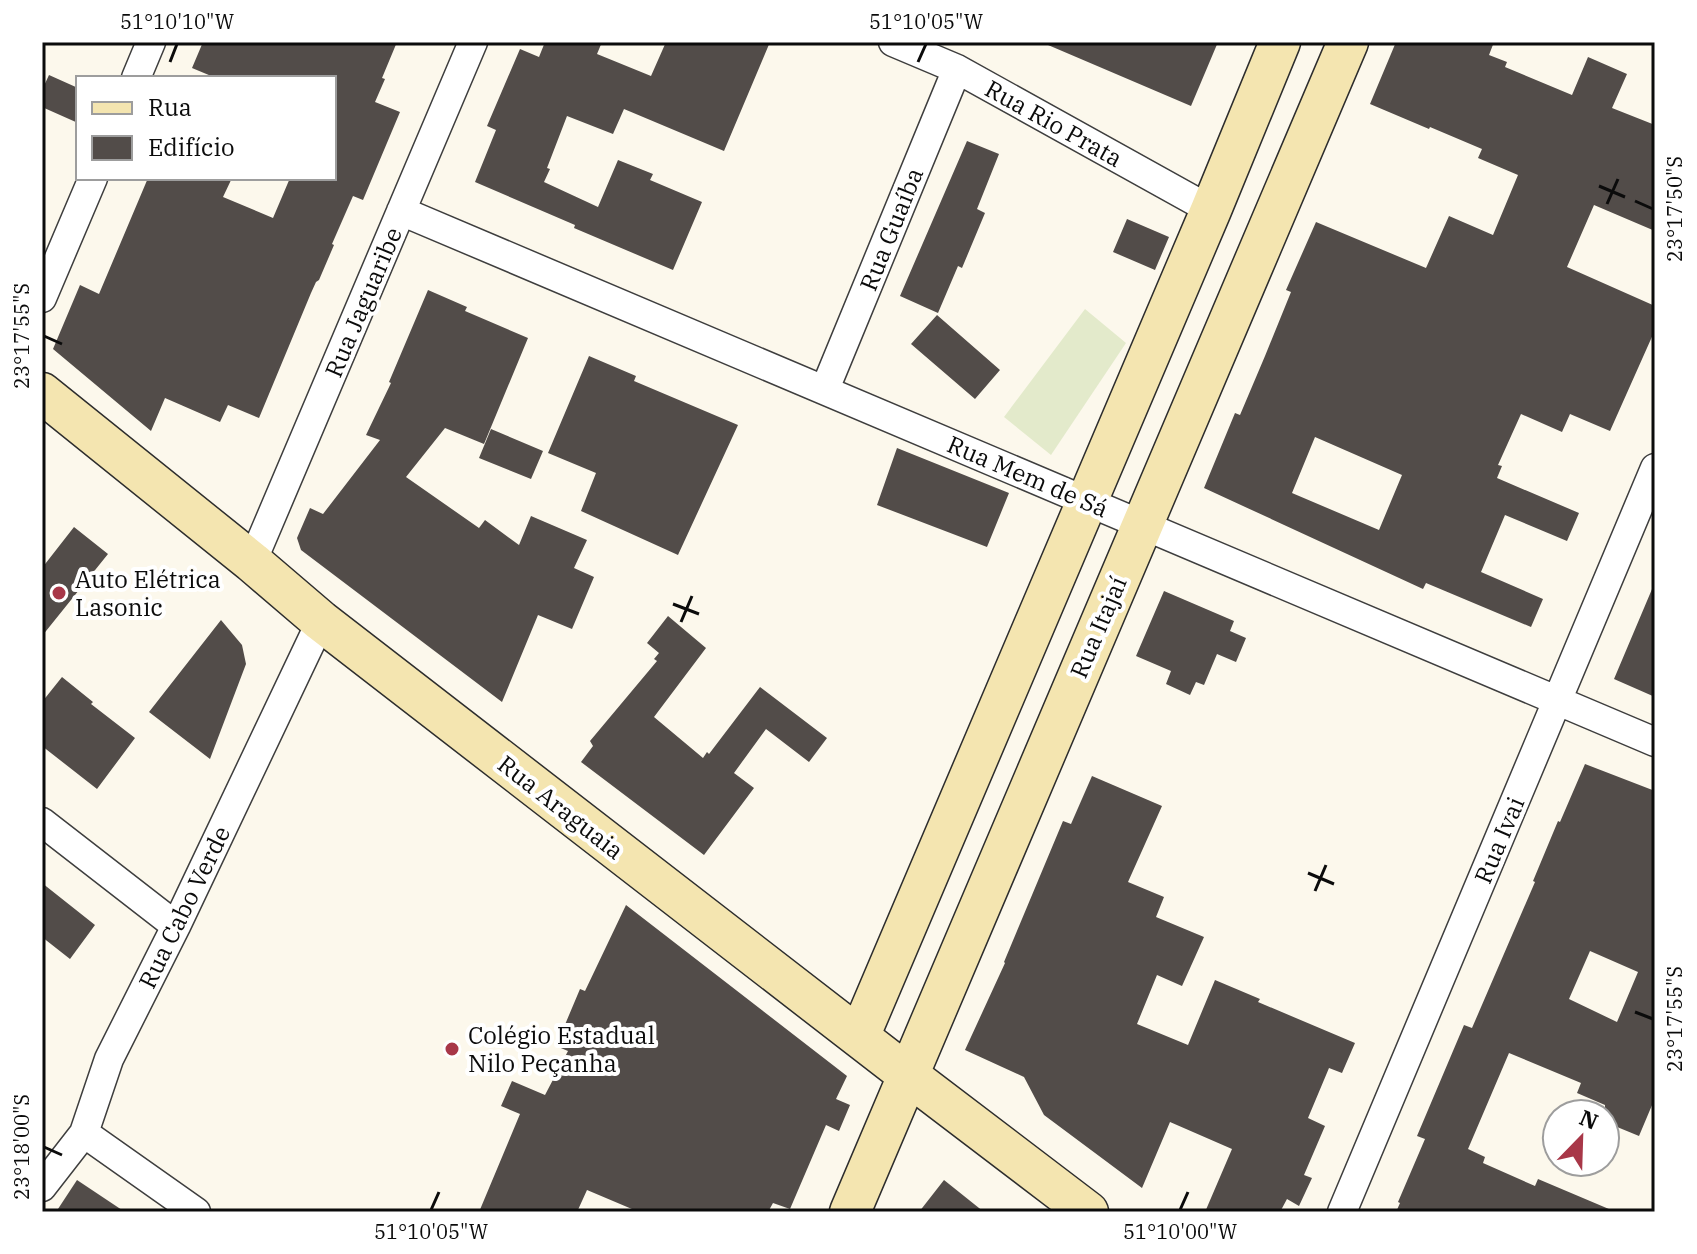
<svg xmlns="http://www.w3.org/2000/svg" width="1697" height="1254" font-family="'IBM Plex Serif',serif">
<style>
.pitch{fill:#e3eacb}
.building{fill:#524c49;fill-rule:evenodd}
.lines{fill:none;stroke-linecap:round;stroke-linejoin:round}
.street-casing{stroke:#3e3e3e;stroke-width:31}
.secondary-casing{stroke:#2d2d2d;stroke-width:43}
.street{stroke:#fff;stroke-width:28}
.secondary{stroke:#f4e5b0;stroke-width:40}
.ticks{fill:none;stroke:#0b0b0b;stroke-width:3}
.poi-dot{fill:#a83748;stroke:#fff;stroke-width:3}
.labels{text-anchor:middle;dominant-baseline:central;stroke-width:8;stroke-linejoin:round;paint-order:stroke}
.street-label{font-size:24px;fill:#0b0b0b;stroke:#fff}
.poi-label{font-size:24px;fill:#0b0b0b;stroke:#fff;text-anchor:start}
.neatline{fill:none;stroke:#0b0b0b;stroke-width:3}
.ticks-label{font-size:20px;text-anchor:middle;fill:#0b0b0b}
</style>
<rect width="100%" height="100%" fill="#fcf8ec"/>
<path class="pitch" d="M1085 309 1126 343 1051 455 1004 417Z"/>
<path class="building" d="M203 42H397L382 78 385 79 375 102 400 112 363 200 353 196 332 244 334 245 319 280 316 282 311 293 259 418 228 405 220 422 165 398 151 431 53 349 80 285 99 294 148 178H232L223 197 273 218 290 178H334V78H216L192 68Z
M545 42H602L597 54 651 76 666 42H770L724 151 624 109 613 134 567 116 547 168 550 169 544 182 598 207 618 160 653 174 650 180 702 202 673 270 574 228 575 225 475 182 496 130 487 126 520 49 539 57Z
M1041 42H1218L1191 106Z
M1396 42H1494L1489 55 1507 62 1505 67 1572 95 1588 57 1627 74 1612 108 1655 125V231L1594 205 1567 267 1655 306V330L1610 431 1570 414 1562 432 1521 414 1498 465 1502 466 1497 478 1579 513 1567 541 1505 515 1481 572 1543 599 1531 627 1426 583 1423 589 1204 488 1235 413 1240 415 1265 356 1291 292 1286 290 1316 222 1426 268 1449 216 1493 235 1518 175 1478 158 1482 149 1430 127 1429 129 1370 104ZM1315 437 1402 475 1379 530 1292 493Z
M49 75 78 88V123L42 107V90Z
M967 141 999 154 977 209 985 213 962 268 958 266 938 313 900 296Z
M1127 219 1169 237 1155 270 1113 252Z
M428 290 467 307 465 311 528 338 484 444 445 428 406 477 479 528 485 520 519 545 531 516 587 540 574 568 594 577 572 629 538 615 502 702 301 550 297 538 310 508 323 514 380 440 366 435 391 383 389 382Z
M937 315 1000 370 975 399 911 344Z
M589 356 636 376 634 381 738 425 678 555 581 511 596 473 548 453Z
M491 429 543 451 531 479 479 458Z
M897 448 1009 493 987 547 877 505Z
M74 527 108 554 42 636V568Z
M1655 582V697L1614 679Z
M1164 591 1234 621 1230 631 1246 638 1236 662 1217 654 1204 685 1196 682 1190 695 1166 684 1171 671 1136 656Z
M668 616 706 648 654 717 703 758 707 752 709 754 760 687 827 738 809 762 766 729 734 773 754 788 704 855 581 762 593 746 590 741 657 661 654 659 659 653 647 643Z
M221 620 242 645 246 664 210 759 149 712Z
M62 677 93 702 91 704 135 738 97 789 42 746V702Z
M1585 764 1655 791V1098L1639 1136 1605 1122V1105L1577 1093 1581 1083 1509 1053 1468 1149 1485 1157 1483 1163 1535 1186 1538 1179 1616 1212H1396L1400 1203 1398 1202 1425 1139 1417 1136 1464 1025 1472 1028 1535 882 1533 881 1558 821 1560 822ZM1590 951 1638 972 1617 1022 1569 999Z
M1092 776 1162 806 1128 882 1164 897 1156 917 1204 937 1182 986 1157 975 1137 1024 1188 1045 1215 980 1260 999 1258 1002 1355 1043 1342 1073 1329 1068 1308 1118 1325 1126 1304 1175 1312 1178 1299 1206 1287 1199 1280 1212H1205L1232 1149 1170 1122 1142 1188 1044 1115 1024 1077 965 1050 1005 963 1004 962 1063 821 1071 824Z
M42 883 95 925 70 959 42 937Z
M626 905 847 1076 836 1099 850 1105 839 1131 826 1125 790 1209 773 1203 768 1212H639L587 1190 577 1212H479L520 1114 501 1106 512 1081 545 1095 568 1051 556 1046 580 989 585 991Z
M77 1180 125 1212H56Z
M944 1180 984 1212H919Z"/>
<g class="lines">
<defs>
<path id="street" d="M893 42 957 69 1211 210
M136 78 151 42
M401 211 1655 742
M42 298 93 178
M825 389 957 69
M252 562 473 42
M42 822 176 926
M84 1133 196 1212
M42 1187 84 1133 109 1059 176 926 321 621
M1342 1212 1655 468"/>
<path id="secondary" d="M42 393 252 562 321 621 908 1075 1088 1212
M859 1037 1211 210 1280 42
M850 1212 1348 42"/>
</defs>
<use href="#street" class="street-casing"/>
<use href="#secondary" class="secondary-casing"/>
<use href="#street" class="street"/>
<use href="#secondary" class="secondary"/>
</g>
<path class="ticks" d="M170 62 177 44M918 62 926 44M1599 186 1625 197M1635 201 1653 209M1607 204 1618 179M44 336 62 344M673 604 699 614M681 622 692 596M1308 873 1334 884M1315 891 1326 865M1635 1012 1653 1019M44 1147 62 1155M431 1210 439 1192M1180 1210 1188 1192"/>
<g class="poi-dot">
<circle cx="59" cy="593" r="8"/>
<circle cx="452" cy="1049" r="8"/>
</g>
<g class="labels">
<g class="street-label">
<text transform="translate(1054 123) rotate(29)">Rua Rio Prata</text>
<text transform="translate(891 229) rotate(-68)">Rua Guaíba</text>
<text transform="translate(363 302) rotate(-67)">Rua Jaguaribe</text>
<text transform="translate(1028 476) rotate(23)">Rua Mem de Sá</text>
<text transform="translate(1098 627) rotate(-67)">Rua Itajaí</text>
<text transform="translate(561 807) rotate(38)">Rua Araguaia</text>
<text transform="translate(1499 840) rotate(-67)">Rua Ivai</text>
<text transform="translate(184 907) rotate(-64)">Rua Cabo Verde</text>
</g>
<g class="poi-label">
<text x="75" y="579">Auto Elétrica<tspan x="75" dy="28">Lasonic</tspan></text>
<text x="468" y="1035">Colégio Estadual<tspan x="468" dy="28">Nilo Peçanha</tspan></text>
</g>
</g>
<rect width="1697" height="1254" fill="none" stroke="#ffffff" stroke-width="88"/>
<rect x="76" y="76" width="260" height="104" fill="#ffffff" stroke="#9d9d9d" stroke-width="2"/>
<rect x="92" y="102" width="40" height="12" fill="#f4e5b0" stroke="#9d9d9d" stroke-width="2"/>
<text x="148" y="116" font-size="24" fill="#0b0b0b">Rua</text>
<rect x="92" y="136" width="40" height="24" fill="#524c49" stroke="#9d9d9d" stroke-width="2"/>
<text x="148" y="156" font-size="24" fill="#0b0b0b">Edifício</text>
<g transform="translate(1581 1138) rotate(23)"><circle r="38" fill="#ffffff" stroke="#9d9d9d" stroke-width="2"/>
<path d="M0-6L14 30L0 20L-14 30Z" fill="#a83748"/>
<text y="-12" font-size="22" font-weight="bold" text-anchor="middle" fill="#0b0b0b">N</text>
</g>
<rect x="44" y="44" width="1609" height="1166" class="neatline"/>
<g class="ticks-label">
<text x="177" y="29">51°10'10"W</text>
<text x="926" y="29">51°10'05"W</text>
<text transform="translate(1675 209) rotate(-90)" y="7">23°17'50"S</text>
<text transform="translate(22 336) rotate(-90)" y="7">23°17'55"S</text>
<text transform="translate(1675 1019) rotate(-90)" y="7">23°17'55"S</text>
<text transform="translate(22 1147) rotate(-90)" y="7">23°18'00"S</text>
<text x="431" y="1239">51°10'05"W</text>
<text x="1180" y="1239">51°10'00"W</text>
</g>
</svg>
